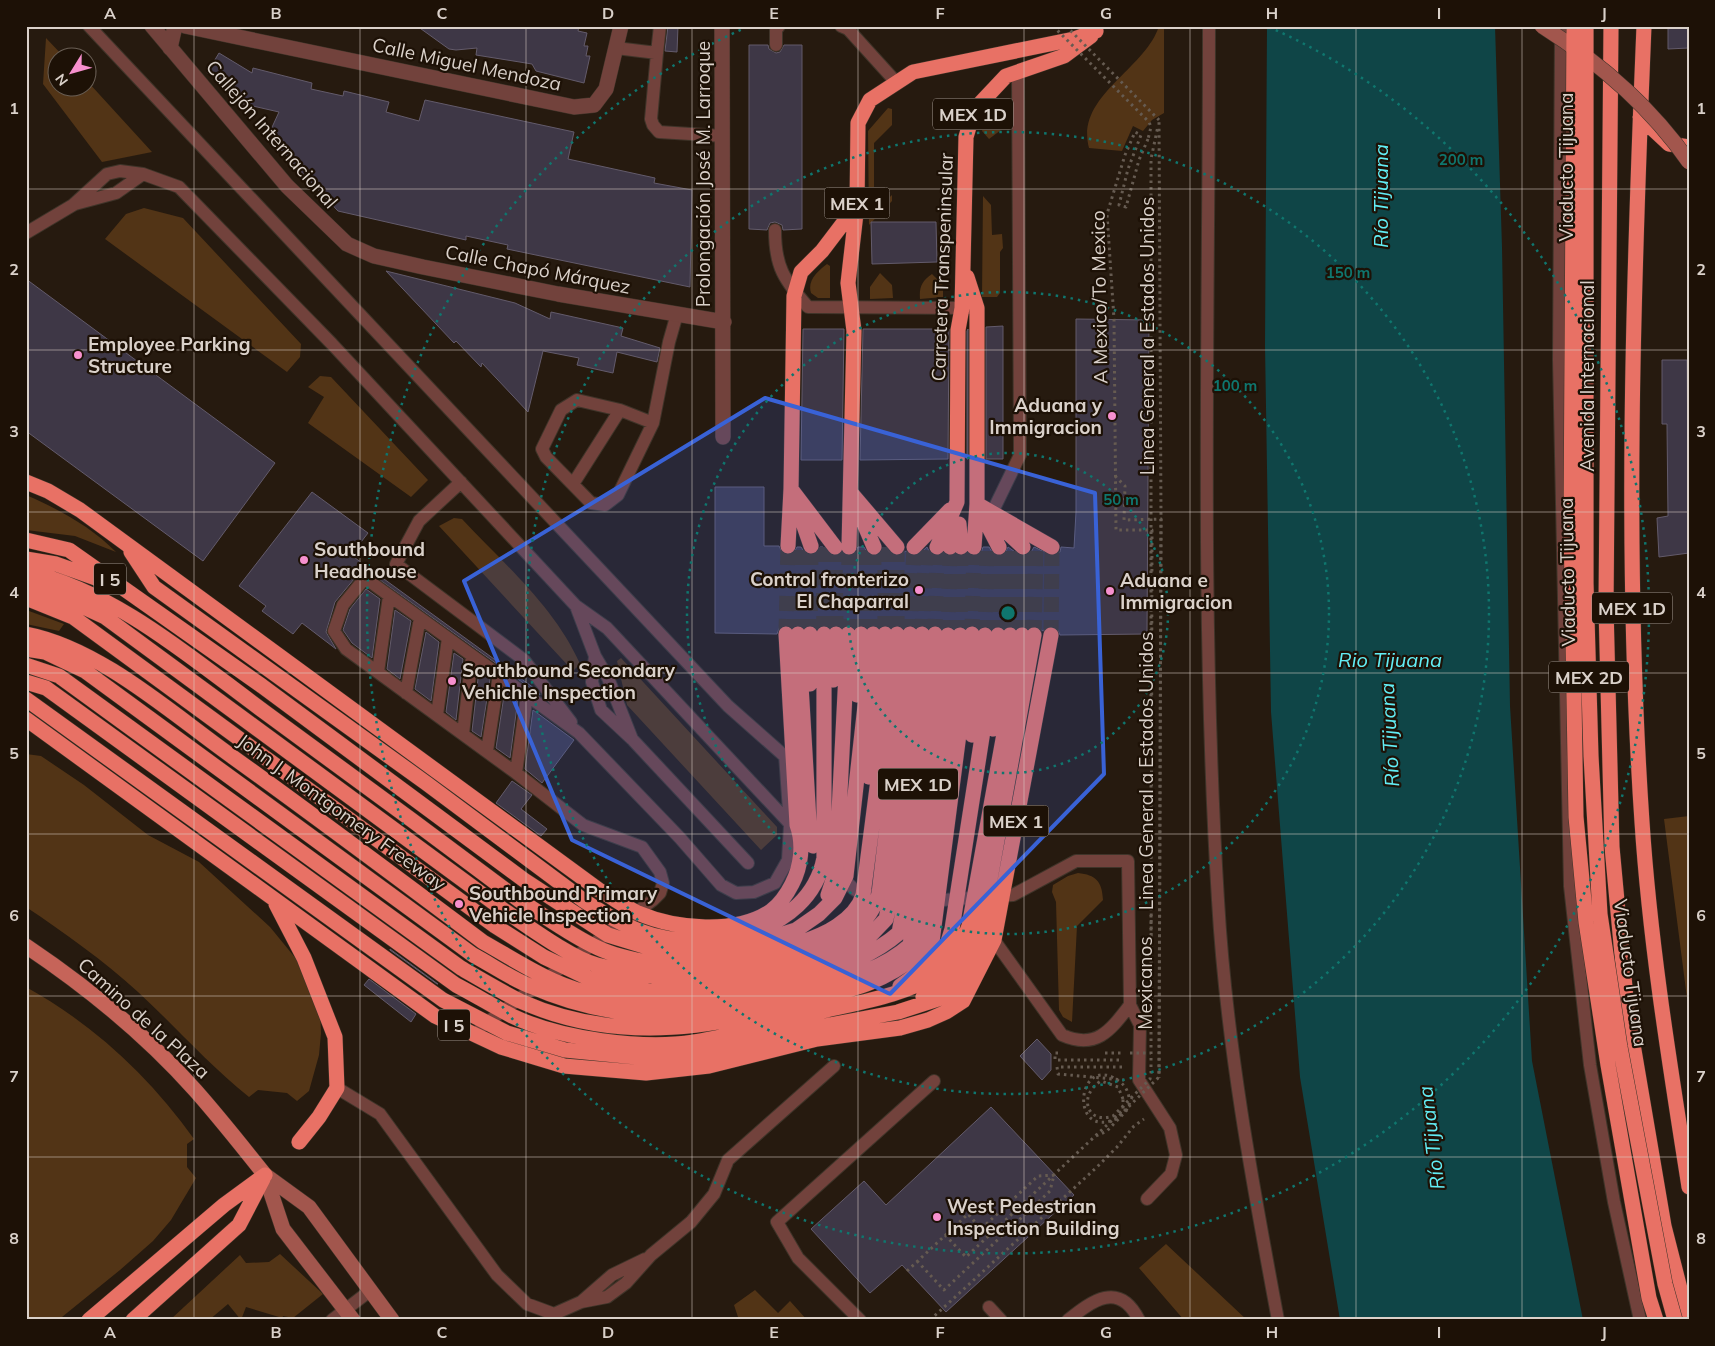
<svg xmlns="http://www.w3.org/2000/svg" width="1715" height="1346" font-family="Mulish,sans-serif">
<style>
.green{fill:#523416}
.water{fill:#0f4547}
.building{fill:#3e3746;stroke:#635b6b}
.lines{fill:none;stroke-linecap:round;stroke-linejoin:round}
.highway-tunnel{stroke:#41352b;stroke-width:15;stroke-dasharray:15 8;stroke-linecap:butt}
.lane-casing{stroke:#3f3429;stroke-width:14}
.street-casing{stroke:#3f3429;stroke-width:16}
.secondary-casing{stroke:#3f3429;stroke-width:16}
.primary-casing{stroke:#3f3429;stroke-width:16}
.highway-casing{stroke:#3f3429;stroke-width:16}
.path{stroke:#665b51;stroke-width:3;stroke-dasharray:2.5 4;stroke-linecap:butt}
.lane{stroke:#72423c;stroke-width:12}
.street{stroke:#72423c;stroke-width:15}
.secondary{stroke:#a2564d;stroke-width:15}
.primary{stroke:#c66459;stroke-width:15}
.highway{stroke:#e87165;stroke-width:15}
.secondary-bridge-casing{stroke:#3f3429;stroke-width:16;stroke-linecap:butt}
.highway-bridge-casing{stroke:#3f3429;stroke-width:16;stroke-linecap:butt}
.path-bridge{stroke:#665b51;stroke-width:3;stroke-dasharray:2.5 4;stroke-linecap:butt}
.secondary-bridge{stroke:#a2564d;stroke-width:15}
.highway-bridge{stroke:#e87165;stroke-width:15}
.marked{fill:#3962d6;fill-opacity:0.2;stroke:#3962d6;stroke-width:4;stroke-linejoin:round}
.grid{fill:none;stroke:#dad1ca;stroke-width:1;stroke-opacity:0.55}
.ring{fill:none;stroke:#0f766e;stroke-width:2.5;stroke-dasharray:2.5 5}
.poi-dot{fill:#f790ce;stroke:#1d1106;stroke-width:2}
.labels{text-anchor:middle;dominant-baseline:central;stroke-width:4.5;stroke-linejoin:round;paint-order:stroke}
.shield{fill:#1d1106;stroke:#a1978f;stroke-width:1}
.shield-label{font-size:18px;font-weight:bold;fill:#dad1ca}
.street-label{font-size:19px;fill:#dad1ca;stroke:#1d1106}
.poi-label{font-size:19px;font-weight:bold;fill:#dad1ca;stroke:#1d1106;text-anchor:start}
.water-label{font-size:20px;font-style:italic;fill:#62edf4;stroke:#1d1106}
.centre{fill:#0f766e;stroke:#1d1106;stroke-width:2.5}
.ring-label{font-size:15px;text-anchor:middle;font-weight:bold;fill:#0f766e;stroke:#1d1106;stroke-width:4.5;stroke-linejoin:round;paint-order:stroke}
.neatline{fill:none;stroke:#dad1ca;stroke-width:2}
.grid-label{font-size:16px;text-anchor:middle;font-weight:bold;fill:#dad1ca}
</style>
<rect width="100%" height="100%" fill="#261a0f"/>
<path class="green" d="M1159 26H1164V113L1152 120 1143 131 1133 126 1122 151 1089 148C1075 96 1145 70 1159 26Z
M46 38 64 57 58 58V88H88V82L152 152 102 162 43 84Z
M1004 107 1005 127 989 139 982 131 983 128Z
M888 108 892 109V125L874 143V201L879 207 892 195V201L869 225 868 131Z
M983 196 991 205 992 235 1002 234 1003 248 1000 252V293L997 297H982Z
M144 208 183 218 301 344 300 357 287 372 105 239 126 214Z
M827 264 830 266V298H818L811 293C807 280 818 271 827 264Z
M880 273 892 285 893 298 870 299V287Z
M932 274 943 285V297L920 299C919 287 922 281 932 274Z
M320 376 331 377 428 480 411 497 308 423 324 397 308 387Z
M26 495C60 510 90 526 116 552L75 536 26 530Z
M454 518 462 519C503 563 555 607 580 664L573 671 439 526Z
M26 610 29 611 64 624 59 631 26 624Z
M621 658 777 827V835L761 850 627 705 617 661Z
M26 754 41 756 84 785 148 835 199 862 270 927 297 960 320 1009 321 1033 319 1055 309 1091 297 1101 287 1093 258 1090 249 1097C209 1065 176 1027 138 992 104 961 65 933 26 907Z
M1689 816V1014L1664 819Z
M1078 873C1096 875 1102 881 1103 900L1077 926 1072 1022 1063 1017 1059 1010 1056 902 1052 892 1053 885 1068 876Z
M26 987C93 1024 149 1076 194 1139L187 1144V1167L196 1178 171 1220 153 1241 120 1270 62 1317 57 1320H26Z
M1166 1244 1247 1320H1184L1139 1268Z
M280 1254 323 1294 293 1318 283 1316 282 1320H280L279 1317 246 1307 241 1320 228 1304 209 1320H170L240 1255 246 1263 269 1262Z
M755 1290 778 1313 790 1301 807 1320H739L734 1305Z"/>
<path class="water" d="M1267 26H1495L1502 247 1510 706 1532 1061 1583 1320H1340L1300 1077 1271 712 1265 346Z"/>
<path class="building" d="M417 26H579L578 31 587 33 584 46H588L586 56H590L584 83 536 71 532 64 476 55 477 48 456 50 449 49Z
M668 26H678L677 52 665 51Z
M1668 26H1689V48L1668 49Z
M749 45H768L769 49 776 53 780 52 784 45H802V229L783 230 782 225 775 222 770 223 767 230 749 229Z
M219 53 252 73 253 68 312 83 311 89 343 96 344 91 389 102 386 112 419 121 425 100 574 132 568 159 655 178 654 183 692 190 690 287 507 249 508 245 466 236V240L338 211 268 136 279 112 231 101 234 89 207 73Z
M871 222H936L937 262 872 264Z
M386 271 515 303 550 319 551 312 623 328 621 336 660 348 657 362 617 352 613 373 577 365 579 358 543 351 528 412 482 363 481 367 456 341 454 343Z
M26 279 275 463 203 561 26 431Z
M1076 319 1149 320 1147 634 1060 635 1057 628 1052 626H1047L1043 631 1035 626 1004 628 999 626 991 628 986 626 979 628 973 625 966 627 949 626 942 628 936 625 928 628 923 625 916 627 907 625 904 628 898 625 879 627 874 625 867 627 861 625 854 628 849 625 830 627 824 625 817 628 810 625 804 627 786 625 780 626 777 634 715 633V487H764V546H779L783 554 787 555 793 554 797 547H801L805 553 810 555H815L820 547H823L831 555 836 556 842 553 848 556 853 555 858 547H864L868 554 873 556 881 553 883 547 893 556H898L906 551 911 556H917L927 547 930 553 938 556 943 554 949 556 956 554 962 556 968 553 974 556 981 553 983 547H989L994 555 998 556 1004 555 1008 547 1021 556 1030 554 1034 547 1053 556 1060 552 1061 547 1074 548 1076 512Z
M1003 326V459H986V327Z
M803 329H844L842 460H801Z
M863 329H949L948 459 860 460Z
M968 329V459H967V331Z
M1662 360H1687L1689 553 1659 557 1657 518 1668 516 1667 424H1662Z
M312 492 368 533 351 555 538 691 540 695 366 570 359 573 335 602 326 632 336 649 302 623 293 634 262 611 266 606 239 586Z
M366 589 380 599 372 658 352 643 343 630 350 609Z
M395 610 411 621 400 679 387 669Z
M426 632 439 642 431 701 415 689Z
M454 653 463 659 456 720 446 712Z
M479 670 490 679 481 737 472 731Z
M505 689 518 699 510 758 496 748Z
M533 710 574 740 542 783 525 769Z
M512 781 532 795 521 809 547 829 541 836 496 803Z
M390 949 438 984H437L390 950Z
M369 979 416 1014 411 1022 364 985Z
M1037 1039 1051 1054V1070L1042 1080 1020 1056Z
M991 1107 1074 1195 946 1312 902 1265 870 1293 811 1229 864 1181 886 1205Z"/>
<g class="lines">
<path class="highway-tunnel" d="M823 547 824 634
M835 547 836 634
M885 547V634
M897 547V634
M786 634 788 546
M798 634 799 547
M810 634 811 546
M848 634 849 547
M861 634 862 547
M873 634 874 547
M910 634 914 547
M922 634 926 547
M935 634 937 547
M972 634 974 547
M948 635 950 547
M960 635 961 547
M985 635 987 547
M998 635 999 547
M1010 635 1011 547
M1022 635 1023 547
M1034 635 1036 547
M1051 635 1052 547"/>
<defs>
<path id="lane" d="M89 26 728 706 789 760
M841 26 848 29 896 82
M1209 26C1209 317 1200 610 1218 900 1226 1041 1252 1181 1278 1320
M1561 26 1559 360 1570 886 1590 1065 1614 1202 1640 1320
M776 45V30L779 26
M616 48 657 53 651 119 653 125 659 132 723 136
M657 53 660 26
M75 204 116 193 143 174
M775 230C775 268 784 279 808 307L969 308
M26 233 73 205 107 174 120 171 143 174 179 187 332 344 576 606 595 656 608 678 632 739
M653 423 620 410 577 400 561 410 542 449 546 457 591 503 605 505 618 495 653 423 669 342 677 314
M461 482 419 521 396 564 524 660 571 722
M573 484 620 410
M988 521 1020 455 1018 72
M576 606 607 628 793 827
M595 656 592 682 601 710 632 739 748 863
M378 672 389 596
M406 693 420 618
M437 715 448 638
M463 734 472 656
M487 751 499 675
M516 773 527 695
M838 873C847 882 857 896 870 895
M929 901 1013 895 1076 861H1128L1130 1005 1140 1025 1139 1080 1170 1128 1176 1155 1171 1174 1147 1199
M994 940 1062 1035C1096 1050 1110 1031 1130 1005
M481 1027 653 900 660 893 663 883 660 872 642 847 583 825 516 773 346 649 334 631 343 605 365 578 579 733 680 838 721 885 736 893 754 892 775 883 788 860 790 825 785 755
M337 1088 380 1114 497 1275 527 1304 554 1314 581 1302 607 1297 626 1283 651 1255 691 1222 714 1194 728 1160 834 1066
M581 1302 612 1275 645 1259
M989 1307 1001 1320
M332 1320 371 1290
M860 1320 798 1258 777 1222 934 1081
M1068 1320C1092 1301 1119 1280 1139 1320"/>
<path id="street" d="M152 26 287 186 347 244 374 256 423 267 558 294 724 322
M185 26 574 107 594 105 606 89 621 26
M722 26 723 437
M170 48 175 26"/>
<path id="secondary" d="M265 1175 309 1207 392 1320
M265 1175 283 1229 353 1320"/>
<path id="primary" d="M26 946C87 987 146 1035 195 1090 219 1117 242 1146 265 1175"/>
<path id="highway" d="M1611 26 1606 607 1612 847 1627 1009 1664 1226 1688 1320
M1644 26C1633 291 1624 557 1642 822 1650 944 1670 1066 1689 1187
M1640 117 1669 144 1689 147
M967 277 977 308V504L974 547
M26 482 48 491 80 510 599 890C612 897 625 907 638 913 675 929 736 935 771 911 780 904 787 894 792 884 801 867 804 844 797 825L786 634
M791 489 835 547
M852 494 897 547
M796 503 811 546
M977 504 1052 547
M857 507 874 547
M982 514 999 547
M996 522 1023 547
M959 524 961 547
M26 540 69 550 262 686 524 880 608 935 657 950 692 952 742 947 796 930 819 914 835 898 846 876 873 634
M788 546 791 489 794 296 801 272 822 251 857 205
M849 547 854 331 848 283 857 205 858 123 870 100 913 72 1074 39 1096 31
M914 547 950 510
M937 547 957 502 958 330 962 308 966 137 974 110 1006 76 1064 56 1091 36
M950 547 954 524
M131 552 154 587 426 783 583 900C601 912 620 924 640 931 704 955 809 935 824 858V634
M26 559 56 564 101 580
M26 571C118 593 191 658 266 713 351 775 435 837 519 900 545 916 570 935 598 948 613 955 635 960 652 963 693 972 802 950 837 926 849 918 859 908 863 895L897 634
M26 585 66 599 105 617 505 911C529 927 571 958 597 965 625 972 654 978 683 978 717 979 812 957 842 940 859 930 873 913 879 894L910 634
M26 598 73 617 495 926 544 957 588 978 650 991H687L751 980 848 952 865 941 886 919 891 897 922 634
M26 634C99 648 170 712 230 755 315 816 399 879 483 942 515 960 549 983 585 992 616 1000 654 1006 686 1003 747 999 853 973 899 933L905 901 935 634
M798 634 810 838 813 846
M26 649 45 652 85 671 473 955C492 965 510 978 530 986 627 1029 708 1018 807 989 843 979 881 971 910 945L917 902 948 635
M26 665 59 676 461 968C480 979 500 991 520 1001 614 1043 706 1030 802 1003 849 990 879 985 919 954L928 901 960 635
M833 680 836 634
M26 682 46 688 456 985C475 995 493 1006 512 1016 560 1039 642 1050 694 1042 737 1035 780 1022 823 1011 861 1002 905 995 938 974L952 929 998 635
M810 684V634
M857 695 861 634
M26 699 443 1000 507 1033 565 1050 646 1058 697 1055 767 1037 898 1012 944 997 954 991 980 935 1034 635
M26 719 435 1016 501 1047 564 1066 646 1073 709 1066 817 1039 900 1028 928 1020 946 1012 963 1001 994 940 1051 635
M993 729 1010 635
M972 735 985 635
M869 777 885 634
M828 895 836 871 848 634
M276 904 304 958 335 1037 337 1088 319 1117 299 1142
M900 986 929 965 972 634
M923 997 946 983 969 926 1022 635
M89 1320 224 1205 265 1175
M133 1320 239 1225 263 1179"/>
</defs>
<use href="#lane" class="lane-casing"/>
<use href="#street" class="street-casing"/>
<use href="#secondary" class="secondary-casing"/>
<use href="#primary" class="primary-casing"/>
<use href="#highway" class="highway-casing"/>
<path class="path" d="M1148 139 1139 160 1126 207 1119 205 1128 169 1141 135 1135 132 1125 155 1107 214 1114 319 1116 530H1152L1151 1009
M1115 476 1125 486 1124 520 1161 519 1159 1078
M1058 1053H1055V1060H1122
M1105 1053H1123
M1122 1067H1057L1058 1074 1124 1080
M1126 1111 1132 1098
M1096 1136 1107 1131 1127 1110
M945 1235 966 1257 1123 1110V1099
M917 1261 944 1290 1050 1191 1054 1175
M907 1271 968 1214 981 1229 1038 1176 1054 1175
M930 1320 1097 1167 1117 1147 1134 1126 1144 1119"/>
<use href="#lane" class="lane"/>
<use href="#street" class="street"/>
<use href="#secondary" class="secondary"/>
<use href="#primary" class="primary"/>
<use href="#highway" class="highway"/>
<defs>
<path id="secondary-bridge" d="M1542 26C1597 61 1651 107 1689 162"/>
<path id="highway-bridge" d="M1574 26 1571 524 1576 817 1586 922 1608 1065 1649 1298 1656 1320
M1586 26V583L1591 756 1600 914 1620 1047 1665 1284 1675 1320"/>
</defs>
<use href="#secondary-bridge" class="secondary-bridge-casing"/>
<use href="#highway-bridge" class="highway-bridge-casing"/>
<path class="path-bridge" d="M1053 26 1149 122 1151 127 1148 139
M1066 26 1159 120
M1130 1053H1151
M1129 1097C1127 1087 1122 1082 1112 1077 1076 1061 1071 1139 1116 1119L1159 1077 1161 519 1159 120
M1123 1099 1118 1087 1101 1081C1078 1095 1086 1125 1113 1116L1150 1079 1151 1073V159L1158 126"/>
<use href="#secondary-bridge" class="secondary-bridge"/>
<use href="#highway-bridge" class="highway-bridge"/>
</g>
<path class="marked" d="M765 398 1095 493 1104 774 890 994 572 840 464 581Z"/>
<path class="grid" d="M194 26V1320M360 26V1320M526 26V1320M692 26V1320M858 26V1320M1024 26V1320M1190 26V1320M1356 26V1320M1522 26V1320M26 189H1689M26 350H1689M26 512H1689M26 673H1689M26 834H1689M26 996H1689M26 1157H1689"/>
<g class="ring">
<circle cx="1008" cy="613" r="160"/>
<circle cx="1008" cy="613" r="321"/>
<circle cx="1008" cy="613" r="481"/>
<path d="M1269 27A641 641 0 1 1 747 27"/>
</g>
<g class="poi-dot">
<circle cx="78" cy="355" r="5"/>
<circle cx="1112" cy="416" r="5"/>
<circle cx="304" cy="560" r="5"/>
<circle cx="919" cy="590" r="5"/>
<circle cx="1110" cy="591" r="5"/>
<circle cx="452" cy="681" r="5"/>
<circle cx="459" cy="904" r="5"/>
<circle cx="937" cy="1217" r="5"/>
</g>
<g class="labels">
<g class="shield">
<rect x="933" y="98.5" width="80" height="31" rx="4"/>
<rect x="824.5" y="187.5" width="65" height="31" rx="4"/>
<rect x="94" y="563.5" width="32" height="31" rx="4"/>
<rect x="1592" y="592.5" width="80" height="31" rx="4"/>
<rect x="1549" y="661.5" width="80" height="31" rx="4"/>
<rect x="878" y="768.5" width="80" height="31" rx="4"/>
<rect x="983.5" y="805.5" width="65" height="31" rx="4"/>
<rect x="438" y="1009.5" width="32" height="31" rx="4"/>
</g>
<g class="shield-label">
<text x="973" y="114">MEX 1D</text>
<text x="857" y="203">MEX 1</text>
<text x="110" y="579">I 5</text>
<text x="1632" y="608">MEX 1D</text>
<text x="1589" y="677">MEX 2D</text>
<text x="918" y="784">MEX 1D</text>
<text x="1016" y="821">MEX 1</text>
<text x="454" y="1025">I 5</text>
</g>
<g class="street-label">
<text transform="translate(467 64) rotate(12)">Calle Miguel Mendoza</text>
<text transform="translate(272 134) rotate(49)">Callejón Internacional</text>
<text transform="translate(1566 167) rotate(-90)">Viaducto Tijuana</text>
<text transform="translate(703 174) rotate(-90)">Prolongación José M. Larroque</text>
<text transform="translate(942 267) rotate(-88)">Carretera Transpeninsular</text>
<text transform="translate(538 269) rotate(11)">Calle Chapó Márquez</text>
<text transform="translate(1099 297) rotate(-91)">A Mexico/To Mexico</text>
<text transform="translate(1147 336) rotate(-90)">Linea General a Estados Unidos</text>
<text transform="translate(1587 376) rotate(-90)">Avenida Internacional</text>
<text transform="translate(1567 572) rotate(-91)">Viaducto Tijuana</text>
<text transform="translate(1146 771) rotate(-90)">Linea General a Estados Unidos</text>
<text transform="translate(342 812) rotate(36)">John J. Montgomery Freeway</text>
<text transform="translate(1631 973) rotate(82)">Viaducto Tijuana</text>
<text transform="translate(1145 983) rotate(-90)">Mexicanos</text>
<text transform="translate(144 1018) rotate(42)">Camino de la Plaza</text>
</g>
<g class="poi-label">
<text x="88" y="344">Employee Parking<tspan x="88" dy="22">Structure</tspan></text>
<text x="1102" y="405" text-anchor="end">Aduana y<tspan x="1102" dy="22">Immigracion</tspan></text>
<text x="314" y="549">Southbound<tspan x="314" dy="22">Headhouse</tspan></text>
<text x="909" y="579" text-anchor="end">Control fronterizo<tspan x="909" dy="22">El Chaparral</tspan></text>
<text x="1120" y="580">Aduana e<tspan x="1120" dy="22">Immigracion</tspan></text>
<text x="462" y="670">Southbound Secondary<tspan x="462" dy="22">Vehichle Inspection</tspan></text>
<text x="469" y="893">Southbound Primary<tspan x="469" dy="22">Vehicle Inspection</tspan></text>
<text x="947" y="1206">West Pedestrian<tspan x="947" dy="22">Inspection Building</tspan></text>
</g>
<g class="water-label">
<text transform="translate(1380 196) rotate(-90)">Río Tijuana</text>
<text x="1390" y="659">Rio Tijuana</text>
<text transform="translate(1389 735) rotate(-93)">Río Tijuana</text>
<text transform="translate(1431 1138) rotate(-97)">Río Tijuana</text>
</g>
</g>
<circle cx="1008" cy="613" r="8" class="centre"/>
<g class="ring-label">
<text x="1461" y="165">200 m</text>
<text x="1348" y="278">150 m</text>
<text x="1235" y="391">100 m</text>
<text x="1121" y="505">50 m</text>
</g>
<rect width="1715" height="1346" fill="none" stroke="#1d1106" stroke-width="55"/>
<g transform="translate(72 72) rotate(233)"><circle r="24" fill="#1d1106" stroke="#695e54"/>
<path d="M0-4L9 19L0 12L-9 19Z" fill="#f790ce"/>
<text y="-8" font-size="14" font-weight="bold" text-anchor="middle" fill="#dad1ca">N</text>
</g>
<rect x="28" y="28" width="1660" height="1290" class="neatline"/>
<g class="grid-label">
<text x="110" y="19">A</text>
<text x="276" y="19">B</text>
<text x="442" y="19">C</text>
<text x="608" y="19">D</text>
<text x="774" y="19">E</text>
<text x="940" y="19">F</text>
<text x="1106" y="19">G</text>
<text x="1272" y="19">H</text>
<text x="1439" y="19">I</text>
<text x="1604" y="19">J</text>
<text x="14" y="114">1</text>
<text x="1701" y="114">1</text>
<text x="14" y="275">2</text>
<text x="1701" y="275">2</text>
<text x="14" y="437">3</text>
<text x="1701" y="437">3</text>
<text x="14" y="598">4</text>
<text x="1701" y="598">4</text>
<text x="14" y="759">5</text>
<text x="1701" y="759">5</text>
<text x="14" y="921">6</text>
<text x="1701" y="921">6</text>
<text x="14" y="1082">7</text>
<text x="1701" y="1082">7</text>
<text x="14" y="1244">8</text>
<text x="1701" y="1244">8</text>
<text x="110" y="1338">A</text>
<text x="276" y="1338">B</text>
<text x="442" y="1338">C</text>
<text x="608" y="1338">D</text>
<text x="774" y="1338">E</text>
<text x="940" y="1338">F</text>
<text x="1106" y="1338">G</text>
<text x="1272" y="1338">H</text>
<text x="1439" y="1338">I</text>
<text x="1604" y="1338">J</text>
</g>
</svg>
